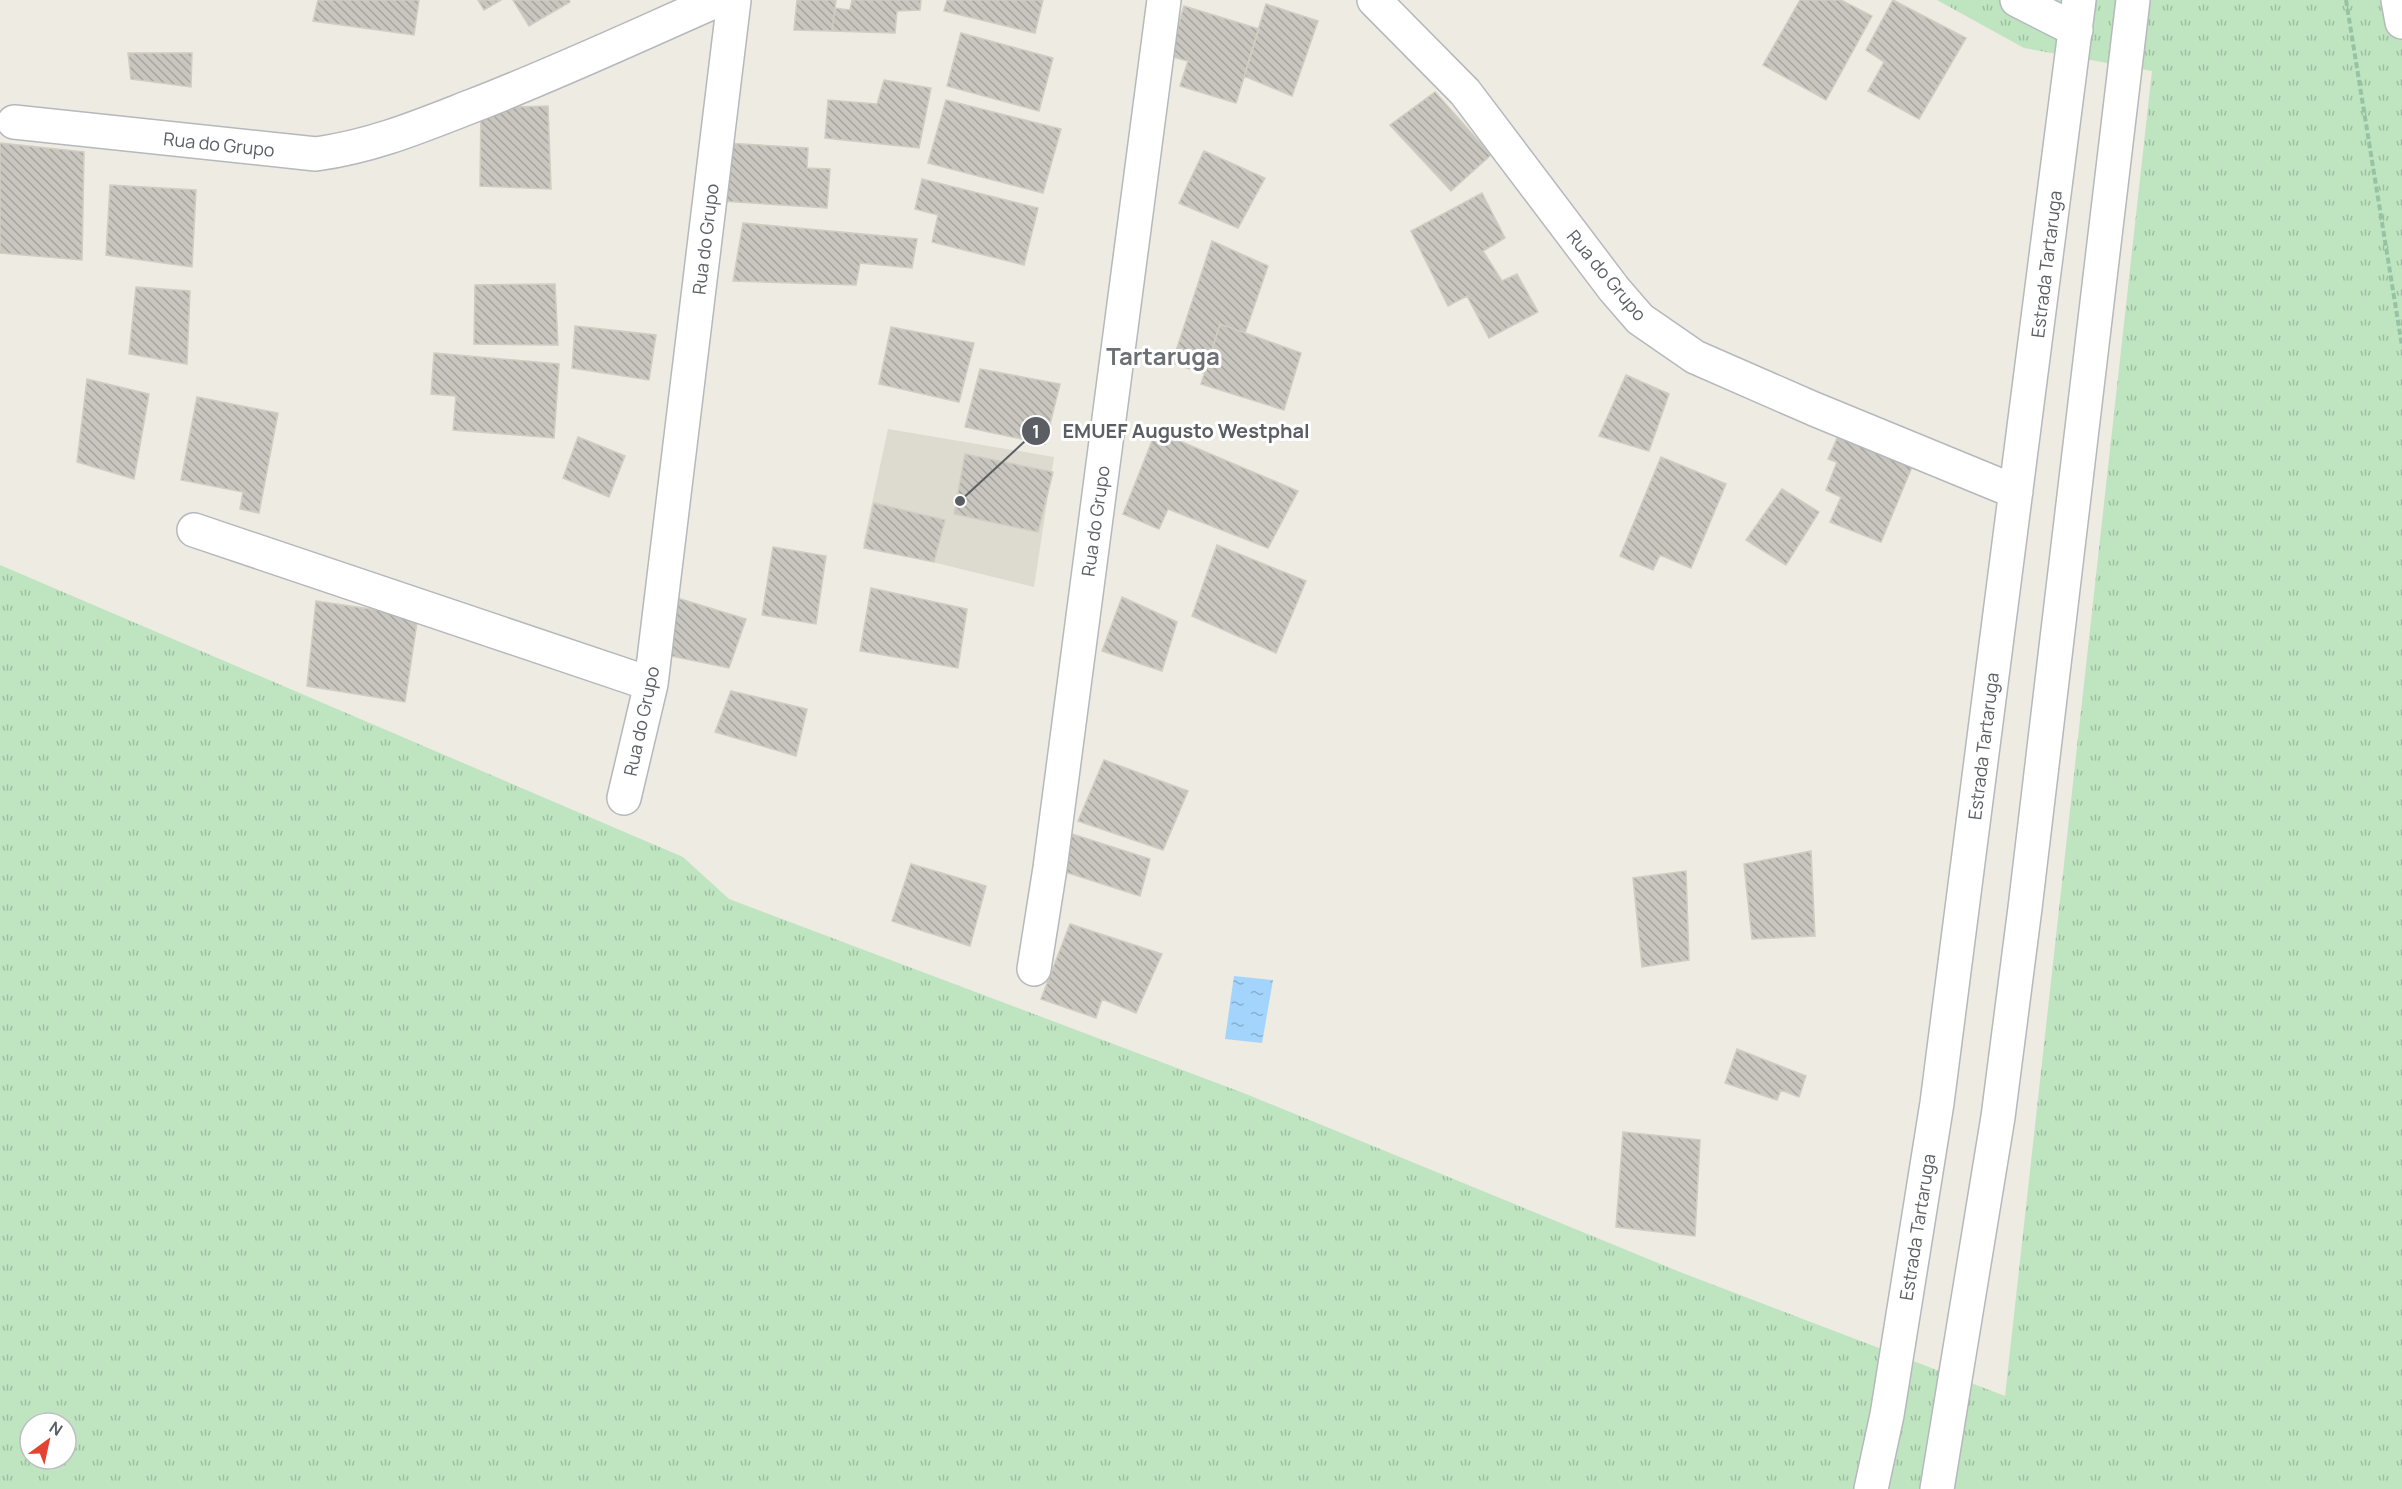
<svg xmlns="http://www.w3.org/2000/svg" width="2402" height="1489" font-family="Manrope,sans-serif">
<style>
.education{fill:#dddad0}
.grass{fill:url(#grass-tufts);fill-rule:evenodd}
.water{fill:url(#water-ripples)}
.building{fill:url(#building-back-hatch);stroke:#d1cdc1;stroke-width:1.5}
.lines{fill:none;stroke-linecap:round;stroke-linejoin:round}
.minor-casing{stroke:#b5b8bc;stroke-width:36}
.path{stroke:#97c3a5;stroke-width:4;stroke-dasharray:6 3;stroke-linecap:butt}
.minor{stroke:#fff;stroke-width:33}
.labels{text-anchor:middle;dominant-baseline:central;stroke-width:6;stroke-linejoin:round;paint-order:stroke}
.street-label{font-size:18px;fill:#5b5e63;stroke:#fff}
.district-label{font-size:24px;font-weight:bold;fill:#6c7075;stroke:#fff}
.leader{fill:none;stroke:#5b5e63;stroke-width:2}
.callout-dot{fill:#5b5e63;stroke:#fff;stroke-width:2}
.mark-label{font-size:18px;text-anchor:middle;font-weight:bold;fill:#fff}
.callout-label{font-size:20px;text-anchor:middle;font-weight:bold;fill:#5b5e63;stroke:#fff;stroke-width:6;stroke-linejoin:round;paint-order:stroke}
</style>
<defs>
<pattern id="grass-tufts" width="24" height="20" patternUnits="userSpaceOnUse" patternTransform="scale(1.5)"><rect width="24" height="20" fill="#bfe4c0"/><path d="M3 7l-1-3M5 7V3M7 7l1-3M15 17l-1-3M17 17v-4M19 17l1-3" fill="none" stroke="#9ebca0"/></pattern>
<pattern id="water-ripples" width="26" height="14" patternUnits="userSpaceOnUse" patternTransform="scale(1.5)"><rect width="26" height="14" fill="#a3d4fc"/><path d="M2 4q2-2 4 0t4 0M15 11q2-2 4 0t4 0" fill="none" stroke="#88afd0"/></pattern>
<pattern id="building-back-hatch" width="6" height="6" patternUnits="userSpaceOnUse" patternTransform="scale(1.5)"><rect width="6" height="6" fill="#c8c6bf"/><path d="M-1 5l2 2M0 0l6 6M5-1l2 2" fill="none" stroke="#a5a49f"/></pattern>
</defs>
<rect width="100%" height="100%" fill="#edebe2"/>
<path class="education" d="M888 429 1054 457 1034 587 863 545Z"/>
<path class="grass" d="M1937 0H2402V1489H0V565L683 857 729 899 1246 1094 1680 1272 2005 1396 2152 71 2024 48ZM30 1423H66V1459H30Z"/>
<path class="water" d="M1234 976 1273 980 1262 1043 1225 1039Z"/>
<path class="building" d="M318 0H419L414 35 313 21Z
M478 0H501L484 10Z
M513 0H569L570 2 529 26Z
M797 0H836L832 31 794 30Z
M852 0H921L920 10 897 11 895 33 832 31 835 8 850 10Z
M947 0H1043L1035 33 944 11Z
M1800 0H1841L1872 16 1826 100 1763 65Z
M1893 0 1966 38 1919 119 1868 91 1884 62 1866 50Z
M1266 4 1318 21 1292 96 1244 76Z
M1184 6 1259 29 1236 103 1180 86 1188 61 1169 56Z
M961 33 1053 58 1039 111 947 86Z
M128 53H192L191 87 131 79Z
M884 80 931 88 919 148 825 138 828 100 877 104Z
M1435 92 1491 155 1451 191 1390 125Z
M946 100 1061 129 1043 193 928 163Z
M548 106 551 189 480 186 481 108Z
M0 143 84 152 82 260 0 253Z
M725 143 808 148 807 168 830 169 827 208 721 201Z
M1204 151 1265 178 1238 228 1179 203Z
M922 179 1038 208 1024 265 932 242 938 215 915 209Z
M110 185 196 190 192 267 106 255Z
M1482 193 1505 238 1483 251 1502 281 1517 274 1538 312 1489 338 1467 296 1448 306 1411 231Z
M743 223 917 239 912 268 860 263 856 285 733 281Z
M1212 241 1268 266 1245 333 1220 324 1205 374 1172 363Z
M555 284 558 345 474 344 475 285Z
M136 287 190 291 187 364 129 354Z
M1220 324 1301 353 1284 410 1201 384Z
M575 326 656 335 649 380 572 368Z
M891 327 974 343 959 402 879 384Z
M434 353 559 364 554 438 453 430 456 396 431 394Z
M980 369 1060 384 1045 444 965 427Z
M1626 375 1669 394 1649 451 1599 436Z
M87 379 149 394 134 479 77 462Z
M197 397 278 413 259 513 240 509 243 492 181 480Z
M1156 431 1298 491 1268 548 1168 509 1159 529 1123 514Z
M1838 436 1912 467 1881 542 1830 522 1841 497 1826 490 1837 462 1828 459Z
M578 437 625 456 609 497 563 478Z
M965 454 1053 472 1038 532 954 514Z
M1661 457 1726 484 1691 568 1660 555 1653 570 1620 556Z
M1782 489 1819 512 1786 565 1746 540Z
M874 503 945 520 934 562 864 548Z
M1217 545 1306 581 1276 653 1192 616Z
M773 547 826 556 816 624 762 615Z
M871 588 967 609 958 668 860 651Z
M1122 597 1177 622 1162 671 1102 651Z
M677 598 746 619 729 668 661 654Z
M316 601 418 616 405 702 307 686Z
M731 691 807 709 796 756 715 732Z
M1104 760 1188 791 1163 850 1078 821Z
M1072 834 1150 859 1140 896 1062 871Z
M1811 851 1815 936 1752 939 1744 864Z
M911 864 986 886 970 946 892 921Z
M1686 871 1689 960 1642 967 1633 878Z
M1070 924 1162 954 1136 1013 1102 999 1096 1018 1041 999Z
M1737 1049 1806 1076 1799 1097 1781 1090 1777 1100 1725 1083Z
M1623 1132 1700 1140 1695 1236 1616 1227Z"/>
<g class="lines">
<defs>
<path id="minor" d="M1374 0 1465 92 1614 289 1640 319 1695 357 1814 409 2016 492
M2017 0 2076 30
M2398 0 2402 22
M14 122 316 154C373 146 418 127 472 106 555 74 636 36 718 0
M194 530 651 684
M624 798 651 684 734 0
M1034 969 1050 868 1164 0
M1871 1489 1887 1415 1937 1103 2079 0
M1937 1489 1998 1117 2025 908 2133 0"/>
</defs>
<use href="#minor" class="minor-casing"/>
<path class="path" d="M2346 0 2402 346"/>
<use href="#minor" class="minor"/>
</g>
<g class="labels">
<g class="street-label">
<text transform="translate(219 144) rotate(6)">Rua do Grupo</text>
<text transform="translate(705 239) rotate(-83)">Rua do Grupo</text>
<text transform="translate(2046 264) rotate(-83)">Estrada Tartaruga</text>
<text transform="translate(1607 275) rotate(50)">Rua do Grupo</text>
<text transform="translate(1095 521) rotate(-82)">Rua do Grupo</text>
<text transform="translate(641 721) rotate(-78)">Rua do Grupo</text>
<text transform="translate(1983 746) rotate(-83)">Estrada Tartaruga</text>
<text transform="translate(1917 1227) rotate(-81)">Estrada Tartaruga</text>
</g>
<g class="district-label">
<text x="1163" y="355">Tartaruga</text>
</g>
</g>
<path class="leader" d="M960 501L1036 431"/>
<g class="callout-dot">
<circle cx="960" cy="501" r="6"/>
<circle cx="1036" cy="431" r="15"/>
</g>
<g class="mark-label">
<text x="1036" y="438">1</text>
</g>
<g class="callout-label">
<text x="1186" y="438">EMUEF Augusto Westphal</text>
</g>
<g transform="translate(48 1441) rotate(33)"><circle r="28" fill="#ffffff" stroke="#bdbfc1" stroke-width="1.5"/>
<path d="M0-4.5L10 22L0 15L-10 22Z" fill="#e44331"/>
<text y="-9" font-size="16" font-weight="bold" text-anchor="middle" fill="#5b5e63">N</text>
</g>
</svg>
